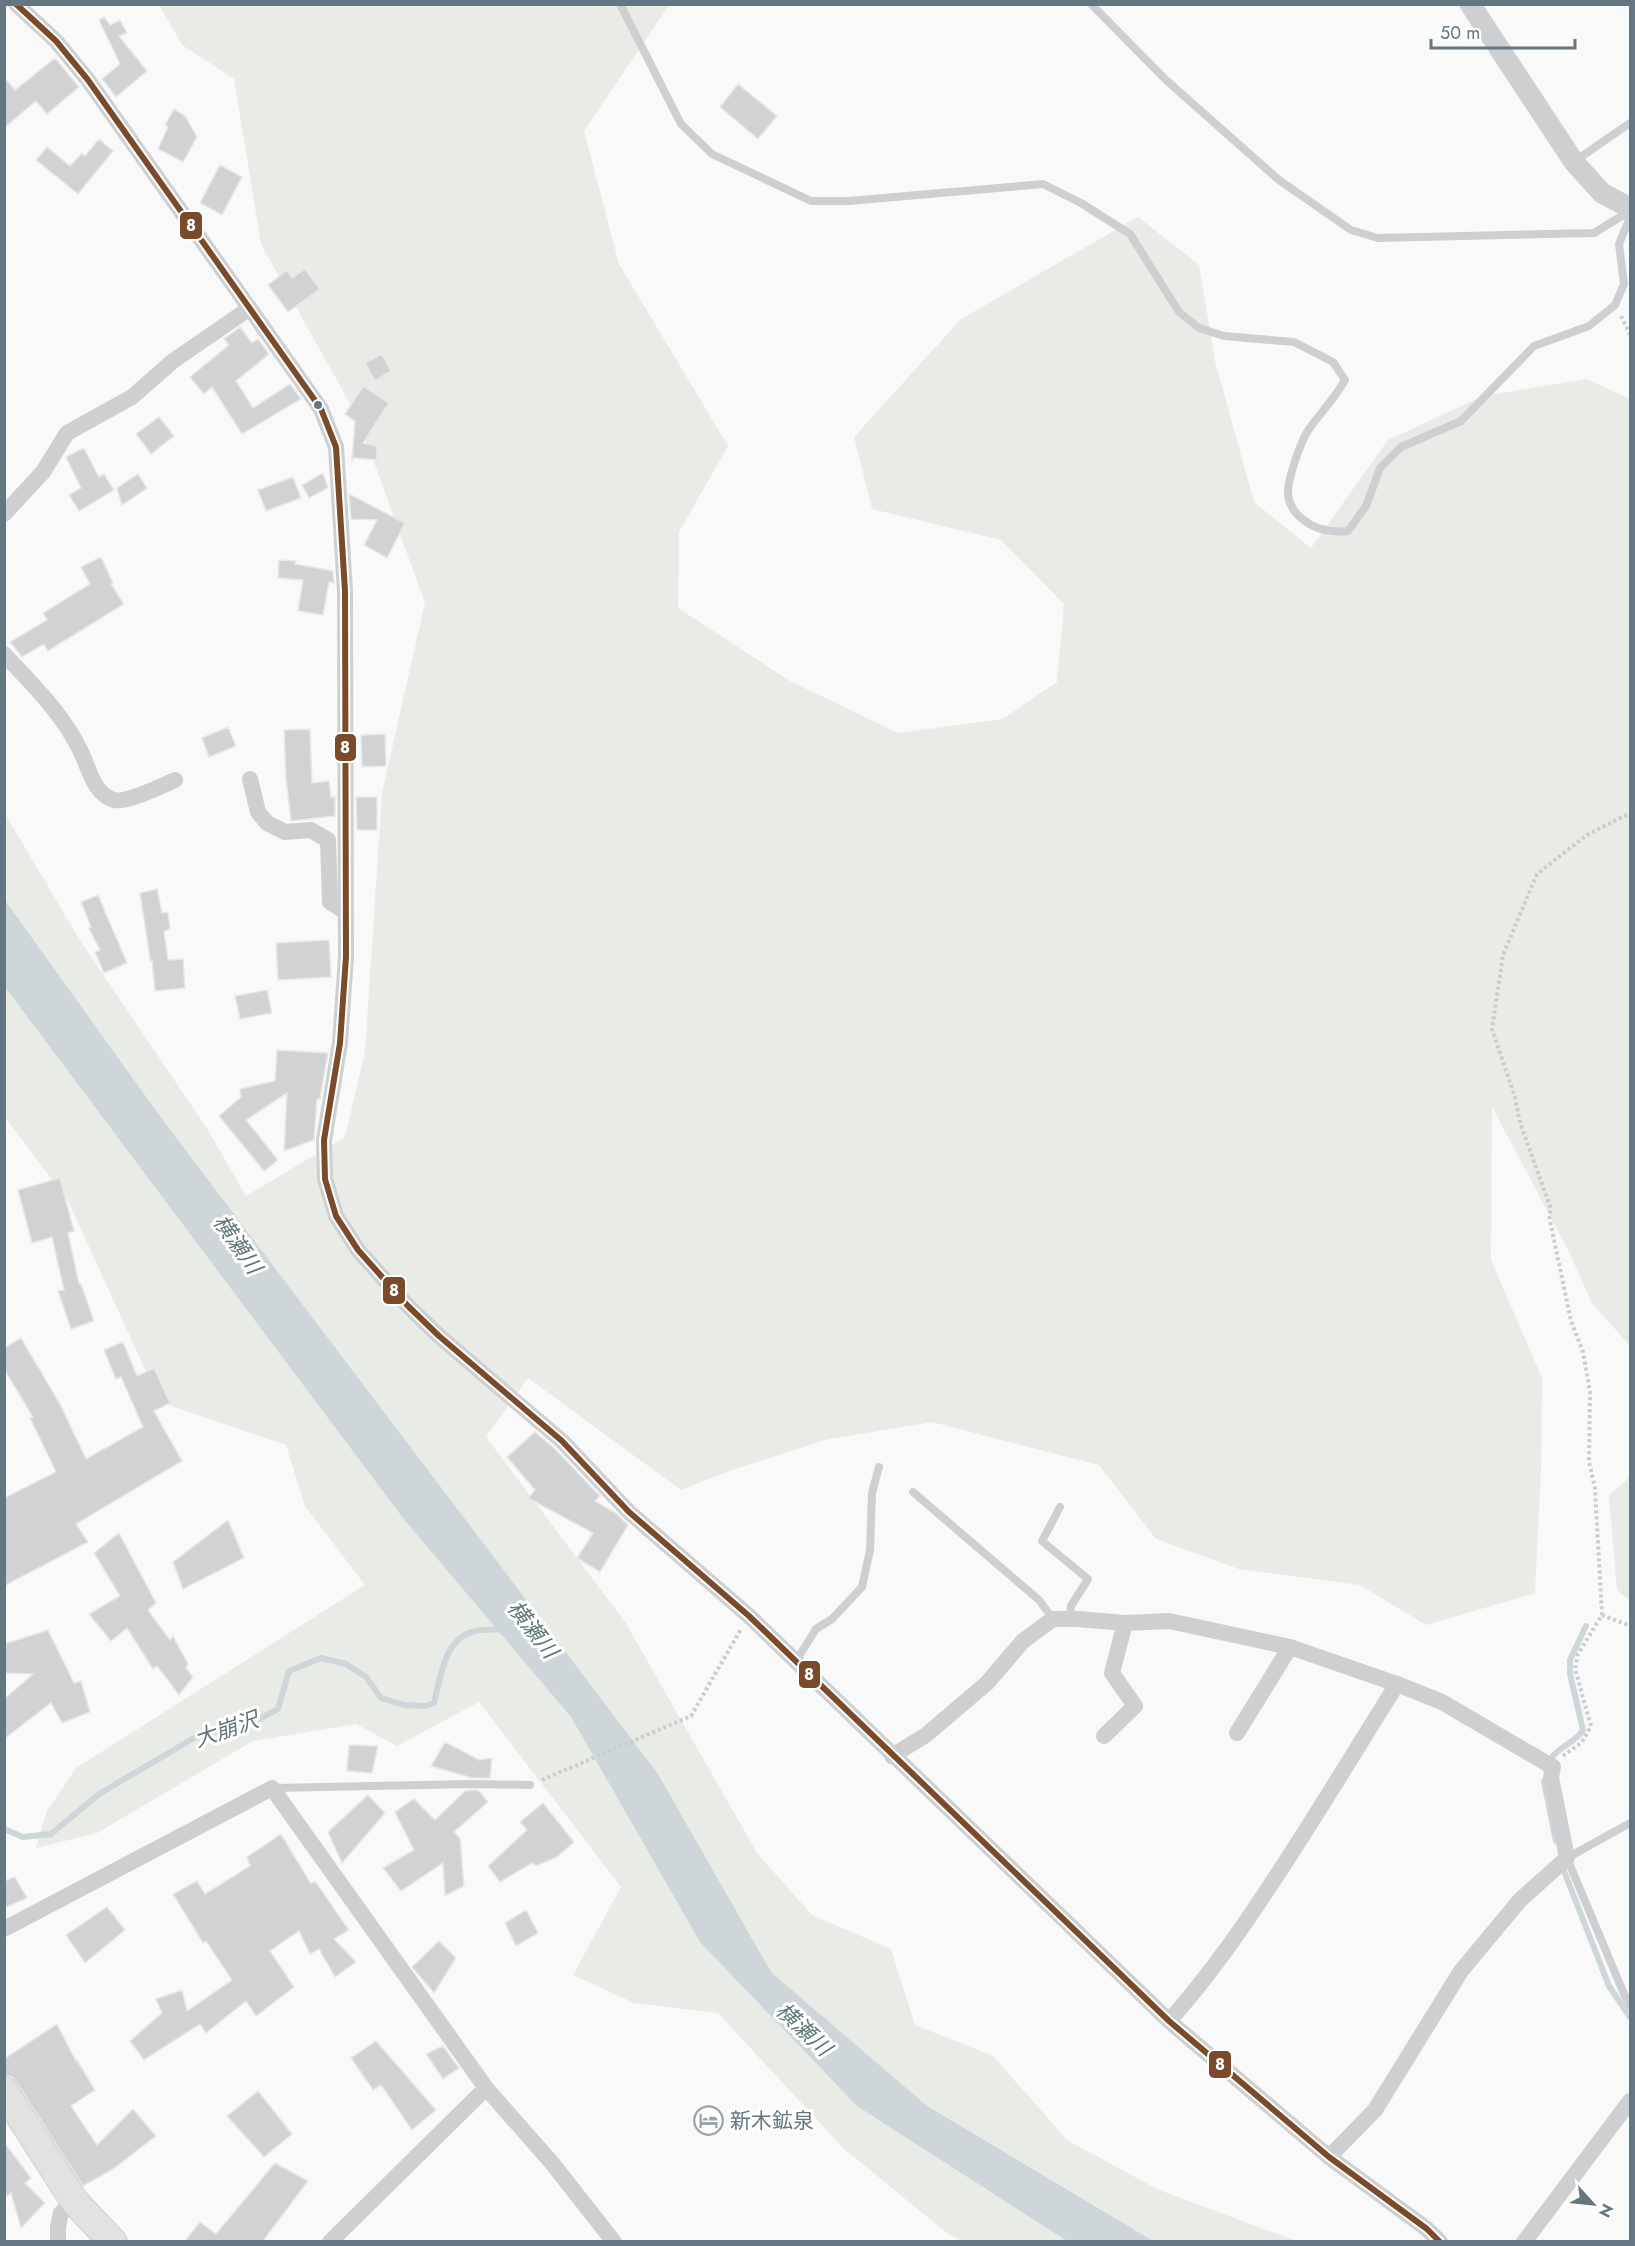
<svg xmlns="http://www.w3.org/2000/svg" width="1635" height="2246" font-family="Jost,'Noto Sans JP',sans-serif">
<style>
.green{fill:#e8ebe6}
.water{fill:#ced6d9}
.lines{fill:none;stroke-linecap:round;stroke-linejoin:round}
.stream{stroke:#ced6d9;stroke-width:6}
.building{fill:#d0d2d3;stroke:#e8e8e8;stroke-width:1.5}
.primary-casing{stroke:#d5d6d7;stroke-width:30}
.path{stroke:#cbcccd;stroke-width:4;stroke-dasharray:3 3;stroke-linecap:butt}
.service{stroke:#cecfd0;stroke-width:8}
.minor{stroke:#cecfd0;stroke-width:16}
.tertiary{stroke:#cecfd0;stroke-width:21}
.primary{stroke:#e1e2e2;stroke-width:27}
.bus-1-casing{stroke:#fff;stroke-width:10}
.bus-1{stroke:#7a4b2a;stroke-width:6}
.bus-dot{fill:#657683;stroke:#fff;stroke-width:2}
.labels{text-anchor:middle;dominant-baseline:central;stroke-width:6;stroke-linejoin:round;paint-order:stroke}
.poi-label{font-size:21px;fill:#657683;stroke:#fff;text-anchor:start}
.water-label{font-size:22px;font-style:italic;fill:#60757c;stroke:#fff}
.line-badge{stroke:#fff;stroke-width:2}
.badge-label{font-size:16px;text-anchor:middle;font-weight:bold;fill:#fff}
</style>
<rect width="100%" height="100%" fill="#f9f9f9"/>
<path class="green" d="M159 5H669L584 131 619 264 728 446 679 532 678 608 790 681 898 733 1003 719 1057 682 1064 604 1001 540 872 509 854 437 961 319 1138 217 1199 265 1215 361 1254 502 1311 548 1388 440 1483 396 1587 379 1630 399V1346L1592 1303 1569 1252 1492 1107 1491 1260 1542 1378 1541 1470 1535 1593 1426 1625 1360 1585 1239 1569 1156 1539 1099 1465 932 1422 825 1440 729 1471 681 1490 528 1378 486 1437 625 1622 757 1853 812 1915 891 1949 915 2025 993 2056 1067 2140 1159 2190 1296 2241 963 2242 947 2233 843 2148 718 2013 634 2003 573 1975 621 1887 479 1702 397 1746 356 1724 253 1741 97 1833 36 1848 47 1811 76 1768 365 1585 305 1506 286 1445 160 1402 68 1201 5 1117V814L81 942 206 1127 246 1196 345 1137 365 1052 382 793 425 603 358 418 261 244 234 79 182 45Z
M1630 1477V1601L1617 1590 1609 1495Z"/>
<path class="water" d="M4 899 162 1119 658 1774 771 1972 927 2106 1153 2241H1067L857 2106 700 1942 571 1717 403 1518 5 987Z"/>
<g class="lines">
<path class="stream" d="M1549 1763C1555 1747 1575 1744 1583 1730L1570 1674V1660L1586 1626
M1544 1781 1556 1841
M4 1829 23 1837 51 1834 99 1794 194 1738 261 1718 278 1709 289 1671 321 1658 346 1664 366 1677 381 1698 404 1705 425 1706 434 1703C441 1676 444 1637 476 1631 485 1629 495 1630 505 1629
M1562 1866 1609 1986 1630 2017"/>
</g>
<path class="building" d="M104 17 110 25 120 20 127 33 119 36 147 71 116 97 102 79 120 64 99 20Z
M55 58 79 87 47 114 36 101 4 128V77L15 90Z
M738 84 777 116 758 139 720 107Z
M174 109 185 116 197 137 183 162 158 149 168 127 165 125Z
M99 139 113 151 78 194 36 160 47 147 70 166 82 153 85 156Z
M220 165 242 177 222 215 200 203Z
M305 269 320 289 288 312 268 285 287 270 292 278Z
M240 327 252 343 258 339 269 354 236 381 253 408 290 384 301 399 242 434 212 387 204 394 190 377 229 345 224 339Z
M382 354 391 371 375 381 365 363Z
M363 386 389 403 363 443 377 446V460L354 458 352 461 355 421 345 414Z
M159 417 174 436 151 454 136 434Z
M84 448 99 477 104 474 114 490 79 511 69 495 81 488 66 457Z
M323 473 328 488 309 498 302 485Z
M138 474 147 488 122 505 117 488Z
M293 477 301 498 266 511 258 490Z
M349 494 405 523 387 558 364 545 377 520 351 519Z
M101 557 113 583 111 584 124 604 48 651 44 644 22 657 10 642 47 620 43 613 90 584 81 567Z
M279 560 296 561 295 564 333 571 334 583 329 582 323 615 298 611 303 580 278 578Z
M228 727 236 746 209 757 202 738Z
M310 729 312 783 329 781 331 797H335V816L291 821 286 779 284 730Z
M385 734 386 766 362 767 361 735Z
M356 797H377V830H357Z
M157 889 162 913 168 912 170 928 164 932 168 960 183 959 185 988 155 991 152 960 150 961 149 952 140 893Z
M98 895 127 963 104 973 95 952 100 950 89 928 91 927 81 902Z
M329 940 331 977 278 980 276 943Z
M267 990 272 1013 240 1019 235 996Z
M277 1050 328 1053 320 1099H317L314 1140 284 1151 287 1093 246 1120 278 1160 264 1171 219 1116 241 1097 240 1089 275 1081Z
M60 1178 74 1231 68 1233 79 1284H81L94 1321 71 1329 58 1291 64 1290 52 1237 32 1243 18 1190Z
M21 1338 60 1404 86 1459 143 1427 121 1377 116 1379 104 1350 123 1342 137 1376 154 1368 170 1403 154 1411 182 1461 76 1524 88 1542 4 1586V1498L56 1472 30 1418 33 1417 4 1369V1348Z
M535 1432 555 1449 600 1496 595 1501 616 1513 628 1525 600 1572 577 1558 593 1533 528 1498 535 1490 507 1457Z
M228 1520 244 1558 183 1589 173 1562Z
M119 1533 156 1603 148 1610 170 1640 173 1636 188 1664 186 1668 193 1677 179 1695 157 1666 153 1669 127 1628 111 1641 89 1614 120 1596 94 1553Z
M48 1630 74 1683 81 1681 90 1712 62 1723 51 1703 4 1739V1699L33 1674 4 1673V1644Z
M445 1742 479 1760 492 1758 490 1778H472L431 1766Z
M349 1745 378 1746 372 1773 347 1771Z
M478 1790 488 1802 454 1832 460 1838 464 1886 445 1896 443 1863 401 1891 383 1868 414 1850 395 1812 414 1799 435 1820 465 1791Z
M368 1795 385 1813 342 1863 328 1832Z
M543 1803 574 1842 557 1857 536 1866 532 1863 500 1882 488 1866 527 1830 520 1822Z
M281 1834 311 1884 315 1881 349 1930 334 1939 356 1962 335 1977 319 1949 310 1954 299 1931 270 1951 294 1987 256 2016 246 2001 206 2033 200 2024 144 2060 130 2041 162 2013 156 1999 182 1990 187 2011 232 1980 206 1941 203 1943 173 1894 197 1881 205 1894 250 1866 247 1857Z
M15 1877 27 1898 4 1908V1881Z
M107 1907 125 1930 85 1963 66 1935Z
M526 1910 538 1933 516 1946 505 1923Z
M439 1941 456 1958 434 1993 412 1967Z
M57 2024 76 2061 77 2060 95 2090 71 2106 97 2145 133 2109 156 2136 113 2169 83 2186 17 2083 12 2077 4 2075V2059Z
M376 2041 436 2110 412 2130 381 2085 373 2090 351 2058Z
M443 2046 459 2068 443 2079 426 2054Z
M258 2091 292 2134 264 2157 227 2116Z
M4 2142 31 2178 25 2183 45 2203 21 2228 11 2193 4 2198Z
M275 2163 308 2181 263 2241H185L200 2222 216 2234Z"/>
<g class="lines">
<defs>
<path id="primary" d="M4 2091 75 2202 113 2242"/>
</defs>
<use href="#primary" class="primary-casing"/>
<path class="path" d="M1621 316 1630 334
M1602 1615 1625 1624 1630 1623
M1563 1756 1582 1742 1591 1726 1575 1669 1578 1654 1602 1615 1595 1488 1589 1462 1590 1392 1583 1352 1571 1321 1549 1216 1551 1209 1520 1123 1515 1097 1492 1029 1503 955 1537 874 1587 835 1630 813
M542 1780 691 1716 741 1629"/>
<path class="service" d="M620 4 681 124 712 154 811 201H849L1043 184 1081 203 1130 234 1179 312 1199 328 1224 336 1294 342 1333 362 1345 380C1334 400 1319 414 1307 432 1300 444 1287 481 1288 494 1289 504 1294 512 1301 518 1314 529 1331 533 1348 531L1366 506 1380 468 1401 447 1461 421 1534 346 1589 326 1615 305 1624 284 1619 244 1630 217
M1091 4 1166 80 1279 180 1351 230 1378 238 1594 233 1630 211
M1575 161 1630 123
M913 1492 1039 1600 1053 1619
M1060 1507 1042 1541 1088 1579 1071 1606 1070 1619
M796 1661 816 1629 832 1619 862 1587 870 1550 872 1493 879 1467
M273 1788 472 1784 530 1785
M1630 1823 1567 1858 1624 1994 1630 2005"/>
<path class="minor" d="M16 4 56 41 88 80 321 409 336 447 345 591 346 957 340 1043 324 1140 325 1179 336 1216 358 1250 408 1306 439 1336 562 1441 629 1512 749 1616 1169 2021 1329 2157 1427 2229 1440 2242
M4 514 43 472 67 433 132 397 173 361 250 308
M4 654C31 683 62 713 79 748 89 766 92 793 114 800 126 803 162 786 175 780
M250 779 258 812 267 823 285 832 311 830 328 840 330 902 344 911
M1237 1733 1290 1647
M1104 1736 1135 1706 1112 1673 1125 1623
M892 1756 926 1735 987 1683 1023 1641 1053 1619H1077L1125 1623 1169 1621 1290 1647 1397 1684 1442 1702 1553 1767 1551 1777 1567 1858 1520 1900 1461 1971 1375 2110 1329 2157
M4 1929 272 1788 486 2088 552 2163 614 2242
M1169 2021C1212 1973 1248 1920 1283 1866 1322 1806 1359 1745 1397 1684
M58 2242V2227L61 2213 75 2202
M330 2242 486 2088
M1524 2242 1630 2101"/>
<path class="tertiary" d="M1470 4 1574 162 1602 193 1630 208"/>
<use href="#primary" class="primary"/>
<defs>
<path id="bus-1" d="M16 4 56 41 88 80 321 409 336 447 345 591 346 957 340 1043 324 1140 325 1179 336 1216 358 1250 408 1306 439 1336 562 1441 629 1512 749 1616 1169 2021 1329 2157 1427 2229 1440 2242"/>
</defs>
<use href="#bus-1" class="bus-1-casing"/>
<use href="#bus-1" class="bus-1"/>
</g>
<defs>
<symbol id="hotel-ring" viewBox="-11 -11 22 22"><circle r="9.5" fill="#fff" stroke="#99a4ac" stroke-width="1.5"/><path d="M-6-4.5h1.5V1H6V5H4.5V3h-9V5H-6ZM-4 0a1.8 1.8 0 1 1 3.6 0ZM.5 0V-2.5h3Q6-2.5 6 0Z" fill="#99a4ac"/></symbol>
</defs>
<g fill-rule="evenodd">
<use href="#hotel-ring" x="692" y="2104" width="33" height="33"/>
</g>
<circle class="bus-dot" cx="318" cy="405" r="5"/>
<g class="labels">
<g class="poi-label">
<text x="730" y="2121">新木鉱泉</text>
</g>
<g class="water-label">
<text transform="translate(238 1244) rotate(55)">横瀬川</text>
<text transform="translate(533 1629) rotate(52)">横瀬川</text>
<text transform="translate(226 1729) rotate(-19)">大崩沢</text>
<text transform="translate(804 2029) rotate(43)">横瀬川</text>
</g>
</g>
<g class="line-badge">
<rect x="179" y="211" width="24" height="29" rx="6" fill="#7a4b2a"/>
<rect x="334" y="733" width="23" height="29" rx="6" fill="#7a4b2a"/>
<rect x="382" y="1276" width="24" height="29" rx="6" fill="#7a4b2a"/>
<rect x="798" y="1660" width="23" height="29" rx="6" fill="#7a4b2a"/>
<rect x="1208" y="2050" width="24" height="29" rx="6" fill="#7a4b2a"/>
</g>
<g class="badge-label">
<text x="191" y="231">8</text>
<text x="345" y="753">8</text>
<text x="394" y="1296">8</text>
<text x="809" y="1680">8</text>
<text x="1220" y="2070">8</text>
</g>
<rect width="1635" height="2246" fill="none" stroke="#657683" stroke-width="12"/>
<g transform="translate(1593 2204) rotate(117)" stroke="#ffffff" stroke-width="4.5" paint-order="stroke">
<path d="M0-4.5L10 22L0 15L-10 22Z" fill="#657683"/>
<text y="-9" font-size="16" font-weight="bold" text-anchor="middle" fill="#657683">N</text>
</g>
<path d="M1431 39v9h144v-9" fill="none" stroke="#657683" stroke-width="3"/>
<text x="1440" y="39" font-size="18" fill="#657683" stroke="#ffffff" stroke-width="4.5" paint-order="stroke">50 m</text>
</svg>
